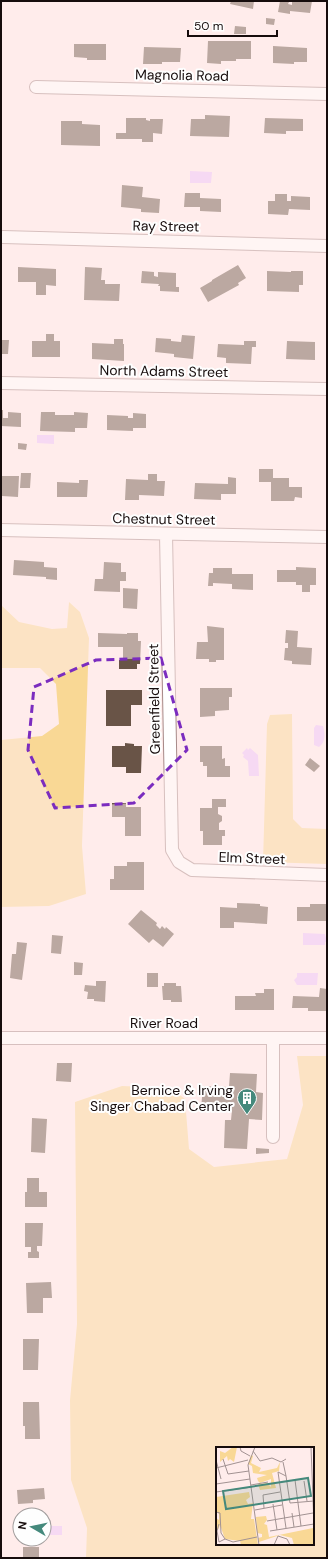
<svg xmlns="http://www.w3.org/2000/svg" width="328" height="1559" font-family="'DM Sans',sans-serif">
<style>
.green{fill:#f9d895;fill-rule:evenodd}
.water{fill:#ecc0fc}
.building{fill:#695447}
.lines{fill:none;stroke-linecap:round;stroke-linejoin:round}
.minor-casing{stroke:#a78a89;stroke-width:14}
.minor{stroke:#fff;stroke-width:12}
.marked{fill:none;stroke:#7b2cbf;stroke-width:3;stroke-dasharray:8 5;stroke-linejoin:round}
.labels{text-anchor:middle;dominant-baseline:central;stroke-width:4;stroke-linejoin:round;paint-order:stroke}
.street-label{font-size:14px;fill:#160c0c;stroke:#fefefe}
.poi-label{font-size:14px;fill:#160c0c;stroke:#fefefe;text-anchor:end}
.inset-road{fill:none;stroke:#a29292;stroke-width:1}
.view{fill:#45897c;fill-opacity:0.15;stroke:#45897c;stroke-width:2}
.inset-edge{fill:none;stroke:#160c0c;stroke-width:2}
</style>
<rect width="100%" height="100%" fill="#ffeceb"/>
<path class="green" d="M69 602 80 612 89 638 82 846 86 894 49 906 1 907V740L42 736 59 724 56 684 40 668H1V605L19 622 52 629 67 628Z
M292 714 293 819 302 828 327 829V864L263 862 267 724 270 715Z
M297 1056H327V1558H86L87 1528 71 1480 70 1400 77 1324 75 1102 122 1086 171 1088 185 1099 189 1149 214 1167 287 1159 303 1105ZM217 1448H313V1544H217Z"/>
<path class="water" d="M190 171 212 172 211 183H190Z
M37 435H54V444L37 443Z
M316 725 323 726C325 733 326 742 319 747L314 745V728Z
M247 748 248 750 250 748 258 755 259 776H249L248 761 243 757 244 755 242 753Z
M303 933 325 934 327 942H325V945H303Z
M297 973H318L317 985H297L294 980 297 977Z
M44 1526H62V1535H44Z"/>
<path class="building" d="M231 1H254L253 9 230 4Z
M280 1 289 2 288 4 292 5V1H312L310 13 290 11V14L278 12Z
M266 18 275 19 274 25 266 24Z
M235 26 246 27V34H234Z
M208 41H251V59H236V61H221V64L207 63Z
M74 44H106V60H87V58L74 57Z
M273 46 307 48V62H294V64L273 63Z
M144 47 181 48 180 62H162V64H143Z
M205 115 230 116 229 137 190 136 191 119H205Z
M126 118H146V120L150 121V119H163L162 134 153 133V142H142V139H116V133H126Z
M265 118 303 119V131H286V134L264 133Z
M61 121H82V124L100 125V146L61 145Z
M122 185 143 187 142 197 160 199 159 213 141 212V209L121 207Z
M185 193H200V198L221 199V212L200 211V207H184Z
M275 194H287V201H291V196L310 197V210L289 209 288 215 268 214V201H275Z
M238 265 246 278 238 283 239 285 208 302 200 288 212 281V280Z
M18 267 56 269V286L46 285V295H36V282H18Z
M85 267 102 268 101 280H105V284H120L119 301 84 300Z
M142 271 154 272V276L158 277V272L176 273V287H179V292L160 291V286H158L159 284 141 283Z
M267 271 291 272V271H303V285H299V292L267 291Z
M46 334H54V341H60V357H32V341H46Z
M182 335 195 336 193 359 174 357V354L155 352 156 338 171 339V341L181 342Z
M114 339H123V344H124V361L92 359V343L114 344Z
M1 340H9L8 354H1Z
M244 341H256V347H252L251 364 226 363V358L217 357 218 344 244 345Z
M287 341 315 342V360L286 359Z
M1 410H3V418H8V412L21 413V427L1 426Z
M41 412H55V415H74V412L88 413 87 428H75V432L40 431Z
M133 413 146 414V428H133V431L107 430V415L128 416V418H133Z
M18 443 27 444 26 450 18 449Z
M259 469H273V478H289V487H302V498L295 497 294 501H271V482H259Z
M21 473H31L30 488H20Z
M148 474H157V481H165L164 496 139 495V500H125L126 479 148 480Z
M1 476H19L18 497 2 496Z
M228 477 236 478V494H221V500L194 499 195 483 228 484Z
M79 480H88L87 497H57V482L79 483Z
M14 560 44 562V567L57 568V580L46 579V577L13 575Z
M104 562 121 563V572H126V581H120V592L94 591 95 579H103Z
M296 567 316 568V585H310V592H302V585H296V582H277V570H296Z
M213 568H232V574H253V590L232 589V584L213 583V586H208L209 573H213Z
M123 588 138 589 137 609 123 608Z
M207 626 224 628V660H216V662H209V659H196L197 642H208Z
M286 630 298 631 297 647 312 648 311 665 292 664V661L284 660 285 648H288V643H285Z
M98 633 127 634V633H138V641H141L140 664H137V669H119V660H123V647H98Z
M200 688H232V697H229V710L215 711V716L200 717Z
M106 690H142V705H131V726H106Z
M125 743 134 744V746H142L141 773H126V767H112V746H125Z
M200 746H222V759L225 758V766H230V777H207V766H203V762H200Z
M310 758 320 766 314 772 305 765Z
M212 799H226V807H218V814L222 816V821L219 823V830H225V836H222V845H203V831H200V808H212Z
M112 803H126V807H141V836H125V817H112Z
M127 862H144V890H110V879H114V866H127Z
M237 903 260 904V906L268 907 267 924 234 922V928H220V907L237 908Z
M310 904H327V921H297V907H310Z
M141 910 157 923 156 925 160 929 162 926 165 929 166 927 174 934 163 947 153 939 149 943 128 924Z
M52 935 63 936 61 954 51 953Z
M17 942 27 943 22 980 10 978 12 954H16Z
M74 962 83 963 82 975H74Z
M147 973H158V987H147Z
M96 981H106L105 1002 94 1001V999H87L88 992 84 991 85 985 96 986Z
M164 983H176V986H181L182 1002H171V1000H163L162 986H164Z
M320 988 327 989V1011H308V1008H292L293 996 319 997Z
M264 989H274V1010H235V996H256L255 993H264Z
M57 1063H72L71 1082 56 1081Z
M230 1073 257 1074 256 1092 263 1093 262 1120 249 1119 247 1149 224 1148 225 1120H231L232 1110 201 1109 203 1086 229 1087Z
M32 1118 47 1119 45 1153 31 1152Z
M256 1148 269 1149V1153L256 1154Z
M27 1178H39V1192H47V1207H25V1192H27Z
M25 1223H43L42 1246H37V1251L39 1252V1258H28V1252H31V1247H25Z
M51 1282 52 1298H43V1313H27L26 1283Z
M23 1339H39L38 1370H23Z
M23 1402H39L40 1439H25V1426H23Z
M44 1488 45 1499 33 1500V1503L18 1504 17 1490Z
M23 1547H39V1558H23Z"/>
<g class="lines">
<defs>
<path id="minor" d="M36 87 327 94
M3 237 327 246
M1 383 327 389
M1 530 327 537
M166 534 172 850 179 862 192 870 327 875
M1 1038H327
M273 1038V1137"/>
</defs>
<use href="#minor" class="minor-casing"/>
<use href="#minor" class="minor"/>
</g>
<path d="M0 0H328V1559H0ZM161 658 187 750 134 803 55 808 28 750 34 687 96 660Z" fill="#ffeceb" fill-opacity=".55" fill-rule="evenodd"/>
<path class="marked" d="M161 658 187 750 134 803 55 808 28 750 34 687 96 660Z"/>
<defs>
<symbol id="building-pin" viewBox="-11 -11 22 30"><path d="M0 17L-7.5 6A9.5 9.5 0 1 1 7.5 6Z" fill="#45897c" stroke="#fefefe"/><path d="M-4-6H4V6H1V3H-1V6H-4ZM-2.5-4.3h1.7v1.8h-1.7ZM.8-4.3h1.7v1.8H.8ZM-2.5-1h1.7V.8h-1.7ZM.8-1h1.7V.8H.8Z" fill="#fff"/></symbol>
</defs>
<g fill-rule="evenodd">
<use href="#building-pin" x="236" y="1087" width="22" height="30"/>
</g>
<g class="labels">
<g class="street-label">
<text transform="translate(182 75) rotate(1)">Magnolia Road</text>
<text transform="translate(166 226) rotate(1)">Ray Street</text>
<text transform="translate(164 371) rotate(1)">North Adams Street</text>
<text transform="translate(164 519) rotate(1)">Chestnut Street</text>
<text transform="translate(154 699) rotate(-91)">Greenfield Street</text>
<text transform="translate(252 858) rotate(2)">Elm Street</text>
<text x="164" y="1023">River Road</text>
</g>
<g class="poi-label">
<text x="233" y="1090">Bernice &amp; Irving<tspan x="233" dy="16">Singer Chabad Center</tspan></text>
</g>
</g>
<g transform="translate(216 1447)">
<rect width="98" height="98" fill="#ffeceb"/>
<path d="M17 0H21L18 15 14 12 12 14 11 9 4 15V4L9 6ZM35 8 37 9 35 16 45 21 43 25 61 21 64 15 63 24 56 26 60 41 44 43 42 37 51 36 55 40V32L44 36 42 34 41 31 51 28 37 26 36 19 32 17ZM33 45 34 50 30 53 32 57 37 56 35 72H38L42 98H25L24 94 9 92 4 78 2 83 0 81V71L3 73V67L0 64V50ZM50 69 51 73 48 77 51 78 53 90 97 81 98 98H78L76 91 64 88 43 95 42 91 46 90V87L41 86 40 70Z" fill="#f9d895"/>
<path class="inset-road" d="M24 0 25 4 34 9M39 0 32 18 43 98M95 0 98 79M37 4 44 14 56 11 65 15 70 12M7 12 12 27 33 24M0 13 5 32M67 15 70 29M0 21 32 13M79 33 85 79M88 34 91 54M0 37 34 32M35 38 52 35M0 45 36 40M57 57 61 83M48 61 47 48 64 45M39 63 66 58M0 65 4 66 5 86 9 92 17 95 41 90M76 66 78 80M51 74 97 66M3 77 1 84 3 95 9 92M70 81 62 25 70 29 74 56 98 54M54 84 98 77M58 98 62 89 71 92 74 98"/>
<path class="view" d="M92 31 95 49 10 62 7 44Z"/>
<rect width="98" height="98" class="inset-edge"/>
</g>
<rect width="328" height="1559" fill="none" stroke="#160c0c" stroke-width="4"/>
<g transform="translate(32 1527) rotate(279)"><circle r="19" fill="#fefefe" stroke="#a19d9d"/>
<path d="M0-3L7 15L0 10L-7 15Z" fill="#45897c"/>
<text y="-6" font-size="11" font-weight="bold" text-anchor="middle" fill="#160c0c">N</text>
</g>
<path d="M188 30v6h89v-6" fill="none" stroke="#160c0c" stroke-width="2"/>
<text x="194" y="30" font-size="12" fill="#160c0c" stroke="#fefefe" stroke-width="3" paint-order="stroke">50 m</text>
</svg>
